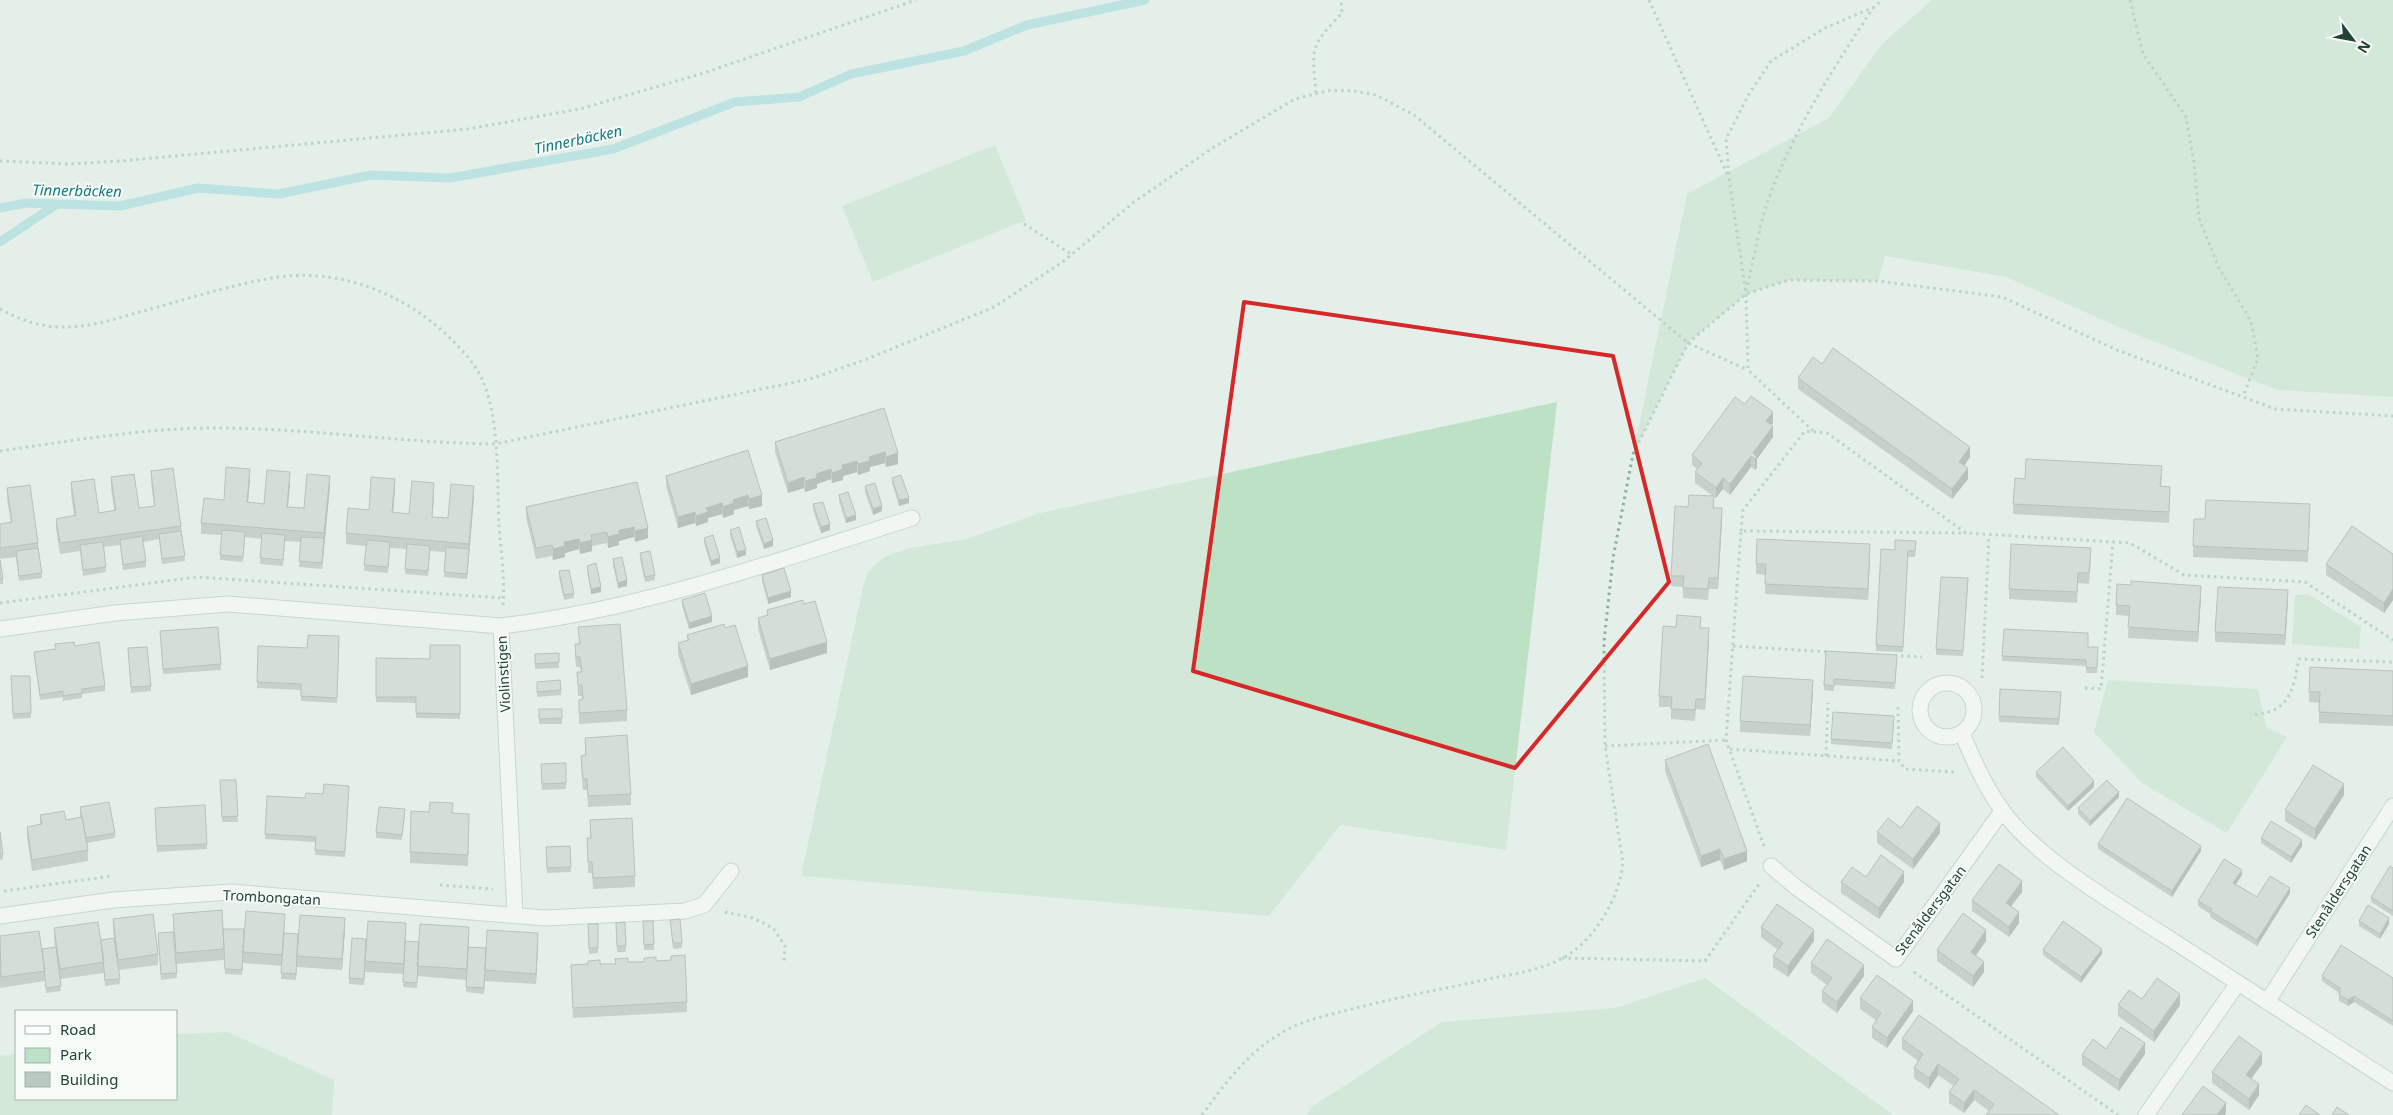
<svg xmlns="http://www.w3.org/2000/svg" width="2393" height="1115" font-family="'Noto Sans',sans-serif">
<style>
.green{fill:#bde1c4}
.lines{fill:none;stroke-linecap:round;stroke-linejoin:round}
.stream{stroke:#8ad2d7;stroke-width:9}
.street-casing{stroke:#a7b8b1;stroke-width:17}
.path{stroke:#84b4a1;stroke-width:3;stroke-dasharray:2.5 4;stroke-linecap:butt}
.street{stroke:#fff;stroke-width:15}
.wall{fill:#a0aea7}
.shaded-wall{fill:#828d88}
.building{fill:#bacac2;stroke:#828d88}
.marked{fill:none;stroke:#d62828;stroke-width:4;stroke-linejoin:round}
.labels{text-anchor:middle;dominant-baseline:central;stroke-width:4;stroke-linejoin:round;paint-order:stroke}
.street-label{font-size:14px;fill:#224337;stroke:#f6fbf8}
.water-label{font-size:15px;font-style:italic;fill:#187b83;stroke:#f6fbf8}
</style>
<rect width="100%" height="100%" fill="#e5efea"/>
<path class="green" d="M1932 0H2393V397L2277 390 2130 332 2006 277 1885 256 1878 281 1789 280 1746 294 1688 343 1633 454 1687 194 1829 118 1882 44Z
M995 145 1026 220 873 282 842 206Z
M1557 402 1506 850 1340 825 1269 916 801 876 863 587 868 571 885 557 910 548 966 539 1040 513Z
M2308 594 2361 627 2359 649 2292 644 2295 595Z
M2108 680 2258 689 2266 727 2287 737 2227 833 2142 783 2094 732Z
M1705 978 1893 1115H1307L1312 1107 1442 1022 1615 1008Z
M228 1032 334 1080 332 1115H0V1056L16 1054V1099H176V1034Z"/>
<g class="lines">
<path class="stream" d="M0 208 26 203 120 206 198 188 279 194 371 175 450 178 613 149 735 102 799 97 851 74 964 51 1027 25 1145 0
M0 242 57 204"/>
<defs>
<path id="street" d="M501 626 515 915
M0 629 115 613 228 604 501 626C640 610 780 560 912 518
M1920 710a27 27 0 1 1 54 0a27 27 0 1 1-54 0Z
M1962 733C1973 760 1985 787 2002 810 2035 857 2115 904 2164 935 2240 984 2317 1034 2393 1083
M1771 866 1797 888 1896 959 2002 811
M0 916 113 900 231 892 545 918 685 911 704 905 731 871
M2267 1002 2393 806
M2146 1115 2238 983"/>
</defs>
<use href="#street" class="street-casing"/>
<path class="path" d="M1649 0 1728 176
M2130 0 2143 54 2186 117 2194 162 2199 218 2218 266 2251 321 2258 358 2243 397
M1316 93C1312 47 1309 48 1342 13L1341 0
M0 161 70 164 120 161 468 129 580 109 704 73 916 0
M1024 224 1071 254
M1746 291C1754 260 1759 225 1770 195 1795 128 1834 67 1873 8
M0 309C18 319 40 327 61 327 87 328 112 320 136 313 181 301 226 286 272 278 339 266 409 295 455 343 465 353 476 366 482 379 500 417 497 483 499 526 501 552 505 579 503 605
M1813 431 1748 370 1746 294 1729 178 1726 139 1749 94 1771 61 1825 28 1874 7 1882 0
M0 451C71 441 143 428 215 428 309 428 401 443 495 444L810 379 867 359 994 307 1064 261 1134 202 1214 147 1295 99 1331 90 1354 91 1376 95 1414 115 1688 343 1748 370
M1741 531 1743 510 1805 431 1827 433 1966 533 2130 543 2184 575 2305 582 2393 640
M0 603 197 577 503 598
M1733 646 1830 652
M1888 655 1922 657
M1982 678 1989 535
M2085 688 2101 689 2113 542
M1898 707 1899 761 1905 769 1955 772
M2255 715C2261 713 2269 713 2274 710 2293 701 2295 677 2299 659L2393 662
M1605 746 1726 740
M1730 749 1899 761
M1826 756 1828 703
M1764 846 1726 740 1741 531 1966 533
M440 885 493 889
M4 891 112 876
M725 912 753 918 773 928 785 946 784 962
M1562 958 1705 961 1759 884
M1914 972 2118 1115
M1202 1115C1226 1082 1250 1049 1287 1030 1304 1020 1325 1016 1344 1011 1393 998 1443 989 1493 978 1519 973 1548 969 1571 953 1598 934 1620 895 1623 863L1605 746 1604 642 1613 558 1633 454 1688 343 1746 294 1789 280 1878 281 2002 297 2117 350 2275 409 2393 416"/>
<use href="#street" class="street"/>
</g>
<path class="wall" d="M1822 364 1970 457 1964 466 1968 479 1952 499 1798 389V378Z
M1745 404 1773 423 1771 425 1773 437 1757 459V467L1755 470 1751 467 1730 495 1723 489 1716 498 1714 497V508L1722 519 1718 589H1709L1708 600 1683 598V587L1671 586V576L1688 507 1713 496 1695 483V472L1697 469 1692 465V455Z
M884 408 898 464 886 467 885 463 870 467V471L858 475 857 472 843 476V480L832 483 831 479 817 484V488L805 492 804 488 788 493 775 452V442Z
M748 450 762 506 749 509 748 506 734 510V514L723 518 722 514 708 518V522L696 526 695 523 678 528 666 486V476Z
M151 471 181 526 185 561 162 564 159 539 143 542 146 561V567L123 570 120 545 103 547 106 572 83 576 80 551 60 554 56 529V519L74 516 71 493V482L99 513 114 510 111 488V477L139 508 154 506 151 482Z
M2162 477 2161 486 2170 497 2169 523 2013 514V504L2025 479Z
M892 478 909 503 899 506 892 483Z
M250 479 248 502 264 504 290 483 288 507 304 508 330 486 322 569 299 567 301 542 285 541 283 566 260 564 262 539 245 537 243 562 220 560 222 535 201 534V523L224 500Z
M637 482 648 538 635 542 634 537 619 541V545L608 548 607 543 592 546V551L580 554 579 549 565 553V557L553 560 552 556 536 559 526 517V507Z
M865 486 882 511 873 515 865 492Z
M7 488 38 543 42 578 19 581 16 557 0 559V524L11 523 7 499Z
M395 490 393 513 409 514 434 493 432 517 448 518 474 497 467 579 444 577 446 552 430 551 428 576 405 574 406 549 390 548 388 573 364 571 366 546 346 544V533L369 510Z
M839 495 856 520 846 523 839 501Z
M813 504 830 530 821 533 813 510Z
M2310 515 2308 562 2193 557V546L2205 519Z
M756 521 773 546 764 549 756 526Z
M730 530 746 555 737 558 730 535Z
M704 538 720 563 711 566 704 543Z
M1916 541 1915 557H1908L1903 652 1876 651V645L1895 550Z
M640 553 655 575V580L645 582 640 559Z
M2393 554V600L2384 613 2326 575V564Z
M1870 555 1868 600 1765 594V575L1756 574V564Z
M2091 558 2089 584 2078 583 2077 603 2009 599V589Z
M613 559 627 586 618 588 613 565Z
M0 560 3 578V584H0Z
M587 566 601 592 591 594 587 571Z
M559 571 574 593V598L564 600 559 577Z
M762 575 791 597 768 604 762 581Z
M1968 584 1963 656 1936 655V649Z
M2201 597 2198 642 2128 638 2129 616 2116 615V605Z
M682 600 712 622 689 629 682 606Z
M2288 601 2285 645 2215 642V632Z
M767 610 827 653 770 670 758 629V618L767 616Z
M578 627 627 710V721L579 724V700L582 699V696H578L577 672H581L580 667H576L575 655V644H579Z
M725 628 748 677 691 695 678 654V643L687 640V635Z
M1701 628 1709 639 1705 710 1696 709 1695 721 1671 719V707H1659V696Z
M2004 629 2088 647H2098L2097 673H2086V666L2002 661Z
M160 631 221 664V670L163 674Z
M339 636 337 703 301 701V690L257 688 258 646 307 648Z
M55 644 75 646 105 686V691L82 694V698L63 701V697L40 700 34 657V652L55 649Z
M460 645V719L416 718V703L376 702V658L430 659Z
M128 648 151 686V691L131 693Z
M1826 651 1897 661 1895 689 1834 685V691L1824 690Z
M559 653V668L535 669V654Z
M2393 671V726L2319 723V703L2309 702V692Z
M11 676H30L31 718 13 719Z
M537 682 561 690V695L537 697Z
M1813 691 1810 736 1740 732V721Z
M2061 692 2059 725 1999 722V716Z
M539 709H562V724H539Z
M1894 722 1892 749 1831 744V739Z
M585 738 631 794V805L588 807 587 790H583L581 766V756L585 755Z
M1665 760 1747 861 1724 870 1720 860 1701 867 1665 771Z
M566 763V789L542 790 541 764Z
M2036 772 2094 787 2068 811 2036 777Z
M220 780H236L238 822H222Z
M349 786 345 857 315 855V842L265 839V834L305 798 323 794Z
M2344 795 2315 840 2285 821V810Z
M2119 797 2090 826 2078 814V808Z
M80 807 115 833V838L87 843 88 850V861L32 871 27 838V827L40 824V815L66 820 80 818Z
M155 813 207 844V849L157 852Z
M453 813 469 825 468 866 410 863V852Z
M405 814 402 840 376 838V832Z
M590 820 635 876V887L593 889 592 873H588L587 838H590Z
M0 832 3 854V859L0 860Z
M1877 832 1940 833 1913 869 1877 843Z
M2261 838 2302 846 2291 863 2261 843Z
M2098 844 2201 851 2172 897 2098 849Z
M570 846 571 872 547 873 546 847Z
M2393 868V916L2371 902V897Z
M2242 875 2236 884 2257 897 2290 893 2257 946 2210 917V914L2198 906V901Z
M1866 877 1904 882 1879 919 1841 893V882Z
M2022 892 2011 906 2019 923 2009 937 1972 911V900Z
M222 910 224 960 176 964 177 978 161 980 158 933 176 961 173 924V914Z
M113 919 158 954V965L119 970 120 984 105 986 104 973 60 979 61 991 46 993 45 981 0 988V936L42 949 55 947 54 939V928L101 940 114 939 113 930Z
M670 920 682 943V948L673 949Z
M643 921H653L654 950H644Z
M2359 921 2389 924 2380 939 2359 926Z
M625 922 626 952H617L616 923Z
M588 924H598V953L589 954Z
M285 925 284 933 298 934 345 929 342 970 297 967 296 980 281 979 282 966 243 963 242 975 225 974 223 929H244Z
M1761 927 1814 941 1788 977 1773 967V956L1778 950 1761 937Z
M469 938V947L486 948 538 944 536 984 485 981 484 994 466 992V980L417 976V988L403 987 404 974 365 972 364 985 349 984V978L366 939 419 942Z
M1986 941 1976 955 1984 972 1973 987 1937 961V950Z
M2043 950 2102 954 2081 983 2043 955Z
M671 956 687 1002V1012L573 1018 571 965 615 964V959L628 962 671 960Z
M1811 963 1864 976 1837 1013 1822 1002V991L1827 985 1811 973Z
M2322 976 2393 978V1026L2354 1002 2348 1006 2339 1001V993L2322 981Z
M1860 998 1913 1011 1887 1048 1872 1038V1027L1876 1020 1860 1009Z
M2118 1005H2180L2154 1042 2118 1016Z
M1902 1039 2059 1115 1989 1111 1974 1100 1964 1113 1949 1103V1092L1954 1086 1938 1075 1929 1089 1914 1078V1068L1918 1061 1902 1049Z
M2106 1049 2145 1054 2119 1091 2082 1065V1055Z
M2262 1064 2251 1078 2259 1095 2249 1110 2212 1083V1072Z"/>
<path class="shaded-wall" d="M1773 412V423L1766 432V421Z
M1773 426V437L1757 459V467L1755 470V459L1753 453Z
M1970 447V457L1959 473V462Z
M885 452V463L870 467V471L858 475V464L869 457Z
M898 453V464L886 467V457Z
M1751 456V467L1730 495V484Z
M857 461V472L843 476V480L832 483V473L842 465Z
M1968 468V479L1952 499V489Z
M250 469V479L247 513V502Z
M831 469V479L817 484V488L805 492V481L816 474Z
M290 472V483L287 517V507Z
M330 476V486L322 569 324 533Z
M804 477V488L788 493V483Z
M1723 478V489L1716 498V488Z
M395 479V490L392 523V512Z
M434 483V493L432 527V517Z
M474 486V497L467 579 469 544Z
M748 495V506L734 510V514L723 518V507L733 500Z
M762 495V506L749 509V499Z
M909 498V503L899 506V500Z
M722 503V514L708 518V522L696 526V516L706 508Z
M882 506V511L873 515V509Z
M1722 508V519L1718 589V578Z
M695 512V523L678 528V517Z
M856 515V520L846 523V518Z
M830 524V530L821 533V527Z
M634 527V537L619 541V545L608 548V537L619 530Z
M648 528V538L635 542V531Z
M579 539V549L565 553V557L553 560V549L564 542Z
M592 540V551L580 554V543Z
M773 540V546L764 549V544Z
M1870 544V555L1868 600V589Z
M746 550V555L737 558V552Z
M720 558V563L711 566V561Z
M627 580V586L618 588V583Z
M2201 586V597L2198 642V632Z
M601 587V592L591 594V589Z
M2393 589V600L2384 613V603Z
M2288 590V601L2285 645V635Z
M791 591V597L768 604V598Z
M712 616V622L689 629V623Z
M1709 628V639L1705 710V699Z
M827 642V653L770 670V659Z
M748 666V677L691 695V684Z
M1813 680V691L1810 736V725Z
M2094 781V787L2068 811V806Z
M2344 784V795L2315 840V829Z
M2119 792V797L2090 826V821Z
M1940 823V833L1913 869V859Z
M2302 840V846L2291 863V857Z
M2201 846V851L2172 897V891Z
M1720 849V860L1701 867V856Z
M1747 851V861L1724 870V859Z
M2242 870V875L2233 888V883Z
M1904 872V882L1879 919V908Z
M2022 881V892L2006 913V903Z
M2290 888V893L2257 946V940Z
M2019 912V923L2009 937V927Z
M345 918V929L342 970V959Z
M2389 918V924L2380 939V934Z
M1814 930V941L1788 977V966Z
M1986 930V941L1971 962V952Z
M538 933V944L536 984V974Z
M2102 949V954L2081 983V977Z
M1984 962V972L1973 987V976Z
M1864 965V976L1837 1013V1002Z
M2180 994V1005L2154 1042V1031Z
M2354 996V1002L2348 1006V1000Z
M1913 1001V1011L1887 1048V1038Z
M2145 1043V1054L2119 1091V1080Z
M2262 1053V1064L2246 1086V1075Z
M1938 1064V1075L1929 1089V1078Z
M2259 1084V1095L2249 1110V1099Z
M1974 1090V1100L1964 1113V1103Z
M2226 1103V1113L2225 1115H2217Z"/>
<path class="building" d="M1833 348 1970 447 1959 462 1968 468 1952 489 1798 378 1813 357 1822 364Z
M1751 396 1773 412 1766 421 1773 426 1753 453 1757 457 1755 459 1751 456 1730 484 1723 478 1716 488 1695 472 1702 463 1692 455 1735 397 1745 404Z
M884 408 898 453 886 457 885 452 869 457 870 461 858 464 857 461 842 465 843 469 832 473 831 469 816 474 817 478 805 481 804 477 788 483 775 442Z
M748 450 762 495 749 499 748 495 733 500 734 503 723 507 722 503 706 508 708 512 696 516 695 512 678 517 666 476Z
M2026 459 2162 466 2160 486 2170 487 2169 512 2013 504 2015 478 2025 479Z
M226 467 250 469 247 502 264 504 267 470 290 472 287 507 304 508 307 474 330 476 324 533 201 523 204 498 224 500Z
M173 468 181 526 60 543 56 519 76 515 71 482 94 479 99 513 116 510 111 477 134 474 139 508 155 506 151 471Z
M901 475 909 498 899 500 892 478Z
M371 477 395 479 392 512 409 514 412 481 434 483 432 517 448 518 451 484 474 486 469 544 346 533 348 508 369 510Z
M637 482 648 528 635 531 634 527 626 529 619 530V534L608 537 607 532 591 535 592 540 580 543 579 539 564 542 565 546 553 549 552 545 536 548 526 507Z
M875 483 882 506 873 509 865 486Z
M30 485 38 543 0 548V524L12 522 7 488Z
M848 492 856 515 846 518 839 495Z
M1689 495 1714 496 1713 508H1722L1718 578H1709L1708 589 1683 588 1684 576H1671L1675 506 1688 507Z
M2206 500 2310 504 2308 551 2193 546 2194 519H2205Z
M823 502 830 524 821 527 813 504Z
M766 518 773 540 764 544 756 521Z
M2352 526 2393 554V589L2384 603 2326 564Z
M739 527 746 550 737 552 730 530Z
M222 530 245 532 243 557 220 555Z
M181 531 185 556 162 559 159 534Z
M262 533 285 535 283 560 260 558Z
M713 535 720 558 711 561 704 538Z
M142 536 146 561 123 565 120 540Z
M301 537 324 538 322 563 299 561Z
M1757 539 1870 544 1868 589 1765 584 1766 564H1756Z
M367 540 390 542 388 567 364 565Z
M1895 540 1916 541 1915 551H1908L1903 647 1876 645 1881 549 1895 550Z
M103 542 106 567 83 570 80 545Z
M407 544 430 546 428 571 405 569Z
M2011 544 2091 548 2089 573H2078L2077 592 2009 589Z
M446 547 469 549 467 574 444 572Z
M38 548 42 573 19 576 16 551Z
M650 551 655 575 645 577 640 553Z
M622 557 627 580 618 583 613 559Z
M0 560 3 578 0 579Z
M596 563 601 587 591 589 587 566Z
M784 568 791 591 768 598 762 575Z
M569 570 574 593 564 595 559 571Z
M1941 577 1968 578 1963 651 1936 649Z
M2131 581 2201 586 2198 632 2128 627 2130 606 2116 605 2117 584 2131 585Z
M2218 587 2288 590 2285 635 2215 632Z
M705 593 712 616 689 623 682 600Z
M803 600 804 604 815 601 827 642 770 659 758 618 768 615 767 610Z
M1677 615 1701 617 1700 628H1709L1705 699H1696L1695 710 1671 709 1672 697 1659 696 1663 626 1676 627Z
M620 624 627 710 579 713V700L583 699 582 685H578L577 672H582L580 657H576L575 644H580L578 627Z
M724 624 725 628 735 625 748 666 691 684 678 643 689 640 687 635Z
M218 627 221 664 163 669 160 631Z
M2004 629 2088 633V647H2098L2097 668 2086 667V660L2002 656Z
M308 635 339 636 337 698 301 696V684L257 682 258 646 307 648Z
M74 642 75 646 99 642 105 686 82 689V693L63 696V691L40 695 34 652 56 649 55 644Z
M430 645H460V714L416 713V697H376V658L430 659Z
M147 647 151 686 131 687 128 648Z
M1826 651 1897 655 1895 683 1834 679V686L1824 685Z
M559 653V662L535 664V654Z
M2310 667 2393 671V716L2319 712 2320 692H2309Z
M11 676H30L31 713 13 714Z
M1743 676 1813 680 1810 725 1740 721Z
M560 680 561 690 537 692V682Z
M2000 689 2061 692 2059 719 1999 716Z
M539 709H562V718L539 719Z
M1833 712 1894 716 1892 743 1831 739Z
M627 735 631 794 588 796 587 779H583L581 756 586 755 585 738Z
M1708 744 1747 851 1724 859 1720 849 1701 856 1665 760Z
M2063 747 2094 781 2068 806 2036 772Z
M566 763V783L542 784 541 764Z
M2313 765 2344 784 2315 829 2285 810Z
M220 780H236L238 816 222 817Z
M2107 780 2119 792 2090 821 2078 808Z
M324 784 349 786 345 852 315 850 316 837 265 834 267 796 305 798 306 793 323 794Z
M2127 798 2201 846 2172 891 2098 844Z
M109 802 115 833 86 838 80 807Z
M430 802 453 803 452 813 469 814 468 855 410 852 411 811 429 812Z
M205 805 207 844 157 846 155 808Z
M1917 806 1940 823 1913 859 1877 832 1888 818 1901 828Z
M379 807 405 809 402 835 376 832Z
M64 811 66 820 82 817 88 850 32 860 27 827 42 824 40 815Z
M632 818 635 876 593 878 592 862H588L587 838H591L590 820Z
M2271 821 2302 840 2291 857 2261 838Z
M0 832 3 854H0Z
M570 846 571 867 547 868 546 847Z
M1881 855 1904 872 1879 908 1841 882 1852 867 1866 877Z
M2224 859 2242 870 2233 883 2257 897 2270 876 2290 888 2257 940 2210 911 2212 909 2198 901Z
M1999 864 2022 881 2006 903 2019 912 2009 927 1972 900Z
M2390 866 2393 868V911L2371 897Z
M1777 904 1814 930 1788 966 1773 956 1783 943 1761 927Z
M2368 905 2389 918 2380 934 2359 921Z
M222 910 224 949 176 953 173 914Z
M246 911 285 914 282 955 243 952Z
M1963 913 1986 930 1971 952 1984 962 1973 976 1937 950Z
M153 914 158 954 118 960 113 919Z
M300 915 345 918 342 959 297 956Z
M680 919 682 943H673L670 920Z
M368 921 406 923 404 964 365 961Z
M643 921H653L654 944 644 945Z
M2063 921 2102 949 2081 977 2043 950Z
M98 922 104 962 60 969 54 928Z
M625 922 626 946H617L616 923Z
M420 924 469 927 467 969 417 966Z
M588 924H598V948H589Z
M223 929H244L242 970 225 969Z
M487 930 538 933 536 974 485 970Z
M39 931 45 971 1 977 0 936Z
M173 932 177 973 161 974 158 933Z
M284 933 298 934 296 974 281 973Z
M114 938 120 979 105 980 101 940Z
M352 938 366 939 364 979 349 978Z
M1827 939 1864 965 1837 1002 1822 991 1832 978 1811 963Z
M405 941 419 942 417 983 403 982Z
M2341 945 2393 978V1021L2354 996 2348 1000 2339 995 2340 988 2322 976Z
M56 947 61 986 46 988 42 949Z
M468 947 486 948 484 988 466 987Z
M685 955 687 1002 573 1008 571 965 588 964V961L600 960V964H616L615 959 628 958V962H644V958L656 957V961L671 960V956Z
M1877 975 1913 1001 1887 1038 1872 1027 1881 1013 1860 998Z
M2157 978 2180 994 2154 1031 2118 1005 2129 990 2142 999Z
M1919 1015 2059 1115H1986L1994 1104 1974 1090 1964 1103 1949 1092 1959 1079 1938 1064 1929 1078 1914 1068 1923 1054 1902 1039Z
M2121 1027 2145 1043 2119 1080 2082 1055 2093 1039 2106 1049Z
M2239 1036 2262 1053 2246 1075 2259 1084 2249 1099 2212 1072Z
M2203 1086 2226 1103 2217 1115H2182Z
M2306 1105 2320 1115H2299Z
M2337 1107 2349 1115H2332Z"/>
<path d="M0 0H2393V1115H0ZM1244 302 1613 356 1669 582 1515 768 1193 671Z" fill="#e5efea" fill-opacity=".55" fill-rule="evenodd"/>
<path class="marked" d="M1244 302 1613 356 1669 582 1515 768 1193 671Z"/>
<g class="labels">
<g class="street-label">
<text transform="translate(503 674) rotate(-93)">Violinstigen</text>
<text transform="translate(2338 891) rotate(-57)">Stenåldersgatan</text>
<text transform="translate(272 897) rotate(3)">Trombongatan</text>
<text transform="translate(1930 910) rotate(-53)">Stenåldersgatan</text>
</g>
<g class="water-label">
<text transform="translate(578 139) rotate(-12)">Tinnerbäcken</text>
<text transform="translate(77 190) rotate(1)">Tinnerbäcken</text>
</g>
</g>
<rect x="15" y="1010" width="162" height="90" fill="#f6fbf8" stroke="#a1b1ab"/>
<rect x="25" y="1026" width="25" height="8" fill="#ffffff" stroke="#a1b1ab"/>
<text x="60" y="1035" font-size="15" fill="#224337">Road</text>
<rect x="25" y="1048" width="25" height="15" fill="#bde1c4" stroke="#a1b1ab"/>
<text x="60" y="1060" font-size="15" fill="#224337">Park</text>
<rect x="25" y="1072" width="25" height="15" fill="#bacac2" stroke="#a1b1ab"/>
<text x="60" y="1085" font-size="15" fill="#224337">Building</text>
<g transform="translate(2353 40) rotate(122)" stroke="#f6fbf8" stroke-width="4" paint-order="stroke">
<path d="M0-4L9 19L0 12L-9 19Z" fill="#224337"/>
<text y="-8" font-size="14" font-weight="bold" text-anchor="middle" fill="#224337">N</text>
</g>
</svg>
